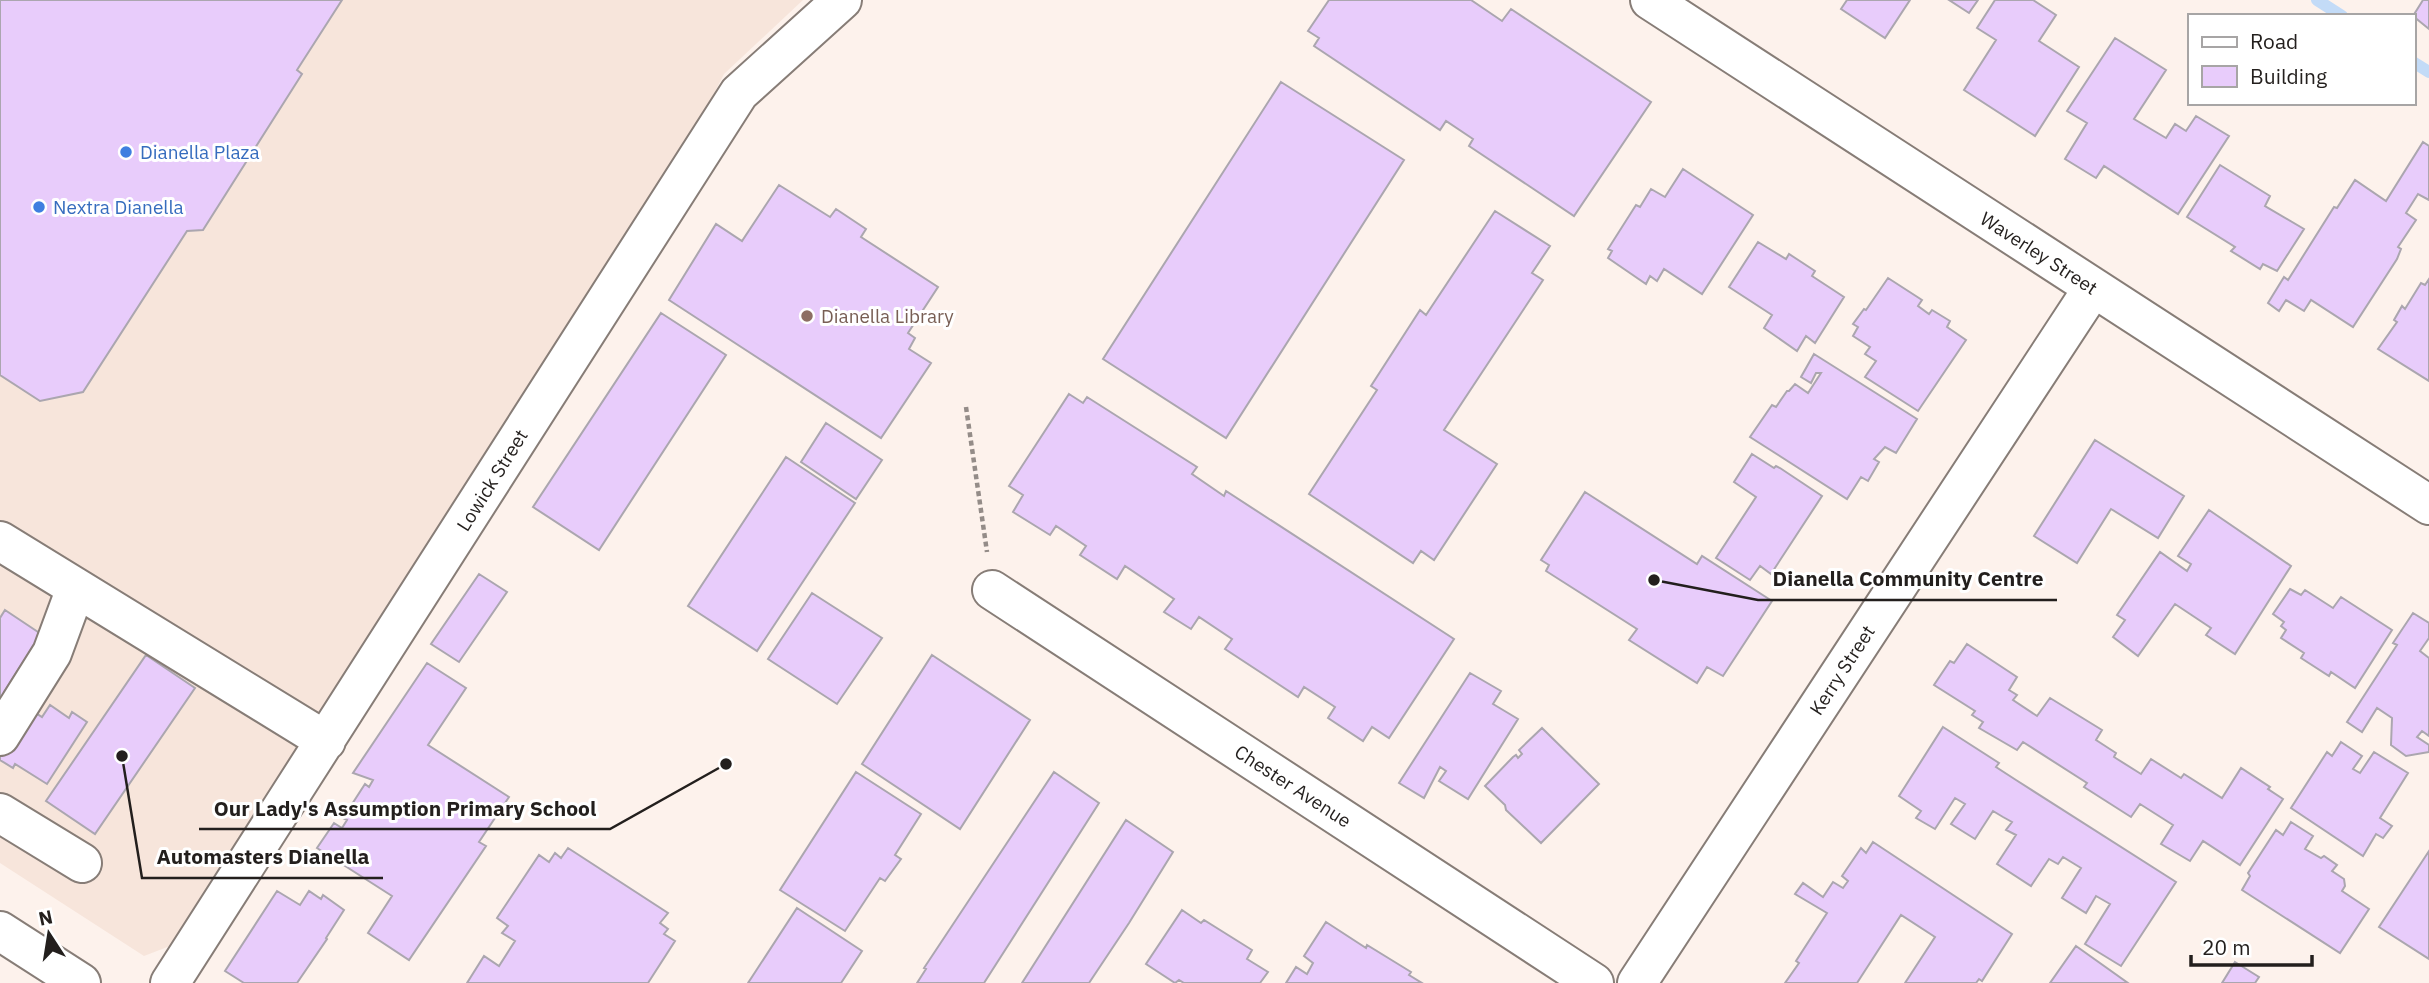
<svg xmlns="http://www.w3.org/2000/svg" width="2429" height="983" font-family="'IBM Plex Sans',sans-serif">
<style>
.built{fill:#f7e5db}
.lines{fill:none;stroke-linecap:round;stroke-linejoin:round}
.stream{stroke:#c3dbf7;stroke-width:12}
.building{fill:#e8ccfb;stroke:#aba6af;stroke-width:2}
.minor-casing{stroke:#877d77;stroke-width:42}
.major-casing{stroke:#877d77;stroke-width:42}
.path{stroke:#948c88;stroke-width:4.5;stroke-dasharray:5 3.5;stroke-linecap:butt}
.minor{stroke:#fff;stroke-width:38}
.major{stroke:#fff;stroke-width:38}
.shop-dot{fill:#3f7fe0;stroke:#fff;stroke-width:2.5}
.education-dot{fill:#8d6e63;stroke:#fff;stroke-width:2.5}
.labels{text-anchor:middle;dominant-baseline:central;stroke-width:6;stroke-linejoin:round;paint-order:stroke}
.shop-label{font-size:19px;fill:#366cbe;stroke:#fff;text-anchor:start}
.street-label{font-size:19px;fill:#231f1d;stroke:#fff}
.education-label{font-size:19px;fill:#785e54;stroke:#fff;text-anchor:start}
.leader{fill:none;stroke:#231f1d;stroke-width:2.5}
.callout-dot{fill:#231f1d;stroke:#fff;stroke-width:2.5}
.callout-label{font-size:21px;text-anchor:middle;font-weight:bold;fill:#231f1d;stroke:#fff;stroke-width:6;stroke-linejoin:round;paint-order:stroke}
</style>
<rect width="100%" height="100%" fill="#fdf2ec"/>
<path class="built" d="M0 0H803L724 74 622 275 201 934 144 956 0 863Z"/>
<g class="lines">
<path class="stream" d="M2317 0 2342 16
M2413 62 2429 72"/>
</g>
<path class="building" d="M0 0H342L297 70 302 74 203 230 187 231 83 392 40 401 0 375Z
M1329 0H1471L1502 21 1511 9 1651 102 1574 216 1469 146 1473 139 1446 121 1440 130 1314 46 1319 38 1308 31Z
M1847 0H1910L1885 38 1841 9Z
M1949 0H1978L1969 13Z
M1995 0H2033L2056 15 2039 41 2079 67 2035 136 1964 90 1996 40 1977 28Z
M2423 0H2429V29L2413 16Z
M2115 38 2166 70 2134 119 2166 138 2175 124 2186 131 2196 116 2229 136 2178 214 2104 166 2096 178 2065 159 2087 123 2067 111Z
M1281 82 1404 160 1226 438 1103 359Z
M2423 142 2429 146V200L2418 194 2406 213 2416 220 2398 247 2401 249 2397 259 2353 327 2311 300 2304 311 2286 300 2279 311 2268 303 2284 277 2288 280 2334 207 2337 208 2355 180 2386 201Z
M2220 165 2270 196 2265 206 2304 229 2277 271 2263 264 2260 269 2231 251 2235 247 2187 217Z
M1683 169 1753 215 1702 294 1664 269 1657 281 1650 276 1646 284 1608 258 1612 251 1608 249 1636 205 1640 207 1651 189 1665 197Z
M779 185 830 217 836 209 866 229 861 237 938 287 908 333 915 338 909 349 931 363 881 438 669 300 716 224 742 241Z
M1495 211 1550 246 1532 273 1543 280 1444 430 1497 464 1434 560 1421 551 1413 563 1309 494 1377 390 1371 386 1420 310 1426 315Z
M1758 242 1786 259 1789 254 1815 271 1812 276 1844 297 1815 343 1806 336 1797 351 1764 328 1772 315 1729 287Z
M1888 278 1922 300 1918 306 1929 314 1932 310 1950 321 1947 327 1966 340 1918 411 1865 377 1876 361 1865 354 1870 347 1853 336 1858 327 1853 324 1864 309 1866 310Z
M2429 279V381L2378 349 2397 322 2394 320 2402 306 2405 309 2421 283 2425 285Z
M661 313 726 355 599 550 533 507Z
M1814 354 1917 419 1896 453 1885 447 1874 459 1879 462 1868 481 1861 477 1847 499 1750 437 1772 405 1776 407 1787 391H1789L1795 384 1808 393 1821 373H1816L1811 383 1801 377Z
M1069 394 1083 403 1087 397 1197 467 1192 474 1224 496 1226 491 1454 639 1389 738 1372 727 1363 741 1328 718 1335 707 1304 687 1298 697 1225 649 1232 639 1199 617 1191 629 1164 612 1174 599 1125 566 1117 579 1080 555 1086 546 1056 526 1050 535 1013 512 1023 495 1009 486Z
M826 423 882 460 856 499 801 462Z
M2095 440 2184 496 2158 538 2111 509 2077 563 2034 536Z
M1752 454 1774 468 1776 466 1780 468 1822 496 1771 574 1760 566 1750 580 1716 558 1756 497 1734 482Z
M786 457 855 503 757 651 688 606Z
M1585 492 1697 564 1702 556 1772 601 1723 676 1707 667 1697 683 1629 640 1637 629 1546 571 1549 565 1541 560Z
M2209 510 2291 566 2235 654 2206 635 2211 628 2175 604 2138 656 2113 637 2125 620 2117 615 2160 552 2187 571 2191 564 2178 556Z
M479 574 507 592 459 662 431 644Z
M2290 589 2301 595 2305 590 2333 608 2341 597 2392 630 2355 688 2331 672 2329 676 2301 658 2304 653 2281 638 2286 630 2281 626 2284 622 2273 614Z
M812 593 882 638 837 704 768 659Z
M5 610 41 634 4 692 42 717 50 705 69 718 72 712 87 722 47 784 15 764 13 768 0 760V618Z
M2413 613 2429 623V638L2420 651 2429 658V736L2422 731 2417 737 2429 745V752L2406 756 2391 745 2392 718 2377 708 2362 732 2347 722 2397 645 2393 643Z
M1967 644 2017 677 2009 690 2017 695 2013 700 2037 716 2050 698 2102 730 2096 740 2116 753 2114 757 2141 774 2151 759 2181 778 2184 774 2222 798 2241 768 2270 787 2268 789 2283 799 2240 865 2203 841 2190 861 2161 844 2173 825 2140 804 2131 817 2084 787 2087 783 2023 742 2017 750 1979 728 1983 722 1972 715 1975 711 1934 685 1950 661 1954 663Z
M146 655 195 688 95 834 46 801Z
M932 655 1030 720 960 829 862 764Z
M427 663 466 688 428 745 509 797 479 842 486 846 409 960 368 933 392 896 317 848 334 823 342 828 347 820 343 818 365 784 369 787 373 780 353 773Z
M1470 673 1501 691 1493 704 1518 719 1468 799 1439 781 1446 771 1440 767 1424 798 1399 783Z
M1943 727 1999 763 1996 767 2016 780 2176 882 2121 966 2085 944 2110 904 2096 896 2086 913 2062 898 2081 868 2063 857 2058 864 2049 859 2031 886 1997 864 2016 835 2006 830 2012 822 2003 817 1993 811 1975 839 1951 824 1965 804 1955 798 1935 829 1916 818 1921 811 1899 796Z
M1542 728 1599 784 1541 843 1506 810 1505 805 1485 786 1513 757 1516 755 1518 758 1522 754 1519 750Z
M2341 742 2362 756 2353 769 2360 773 2374 752 2408 773 2380 818 2392 826 2383 838 2376 834 2363 856 2291 808 2327 752 2332 756Z
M856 772 921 814 895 855 901 859 885 881 880 878 845 931 780 890Z
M1054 772 1099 803 984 983H917L926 969 924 968Z
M1126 820 1173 852 1129 923 1089 983H1022Z
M2291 822 2313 836 2305 849 2321 858 2324 856 2337 865 2332 871 2344 879 2345 886 2342 891 2369 909 2340 953 2242 890 2250 876 2248 873 2276 830 2283 835Z
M1873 842 2012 934 1982 981 1979 979 1976 983H1905L1935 937 1901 915 1857 983H1785L1799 963 1796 961 1827 913 1795 894 1803 883 1823 897 1833 882 1843 888 1848 881 1842 876 1861 848 1866 853Z
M568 848 668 913 660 923 668 929 664 934 675 941 648 983H467L484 956 499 966 515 941 502 933 508 926 497 918 539 855 549 862 555 853 561 858Z
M2429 851V959L2379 927Z
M277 891 300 905 309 891 321 899 323 895 344 910 326 938 327 939 297 983H244L225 971Z
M797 908 862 951 841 983H748Z
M1182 910 1201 923 1204 920 1252 950 1247 959 1268 972 1260 983H1184L1179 980 1175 983 1146 964Z
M1326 922 1366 948 1367 945 1398 964 1411 972 1409 975 1422 983H1286L1296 967 1307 974 1313 963 1304 956Z
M2076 946 2128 983H2050Z
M2235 962 2259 977 2255 983H2222Z"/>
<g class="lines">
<defs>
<path id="minor" d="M1650 0 2429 505
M0 541 326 741
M992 590 1594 983
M0 736 52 653 76 588
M0 813 82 863
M170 983 739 93 842 0
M1637 983 2093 288"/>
<path id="major" d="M0 931 81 983"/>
</defs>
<use href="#minor" class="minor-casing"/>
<use href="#major" class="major-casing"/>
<path class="path" d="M966 407 987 552"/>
<use href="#minor" class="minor"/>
<use href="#major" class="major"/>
</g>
<g class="shop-dot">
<circle cx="126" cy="152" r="7"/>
<circle cx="39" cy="207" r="7"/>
</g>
<circle class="education-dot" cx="807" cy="316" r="7"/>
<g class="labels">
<g class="shop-label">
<text x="140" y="152">Dianella Plaza</text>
<text x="53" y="207">Nextra Dianella</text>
</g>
<g class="street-label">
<text transform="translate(2039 253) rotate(33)">Waverley Street</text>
<text transform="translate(492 480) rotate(-58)">Lowick Street</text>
<text transform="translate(1842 670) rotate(-57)">Kerry Street</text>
<text transform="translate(1293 786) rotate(33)">Chester Avenue</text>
</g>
<g class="education-label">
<text x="821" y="316">Dianella Library</text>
</g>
</g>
<path class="leader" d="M1654 580L1758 600H2057M726 764L610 829H199M122 756L142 878H383"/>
<g class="callout-dot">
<circle cx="1654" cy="580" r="7"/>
<circle cx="726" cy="764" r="7"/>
<circle cx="122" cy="756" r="7"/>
</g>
<g class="callout-label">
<text x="1908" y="586">Dianella Community Centre</text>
<text x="405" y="816">Our Lady's Assumption Primary School</text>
<text x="263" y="864">Automasters Dianella</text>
</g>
<rect x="2188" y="14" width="228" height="91" fill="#ffffff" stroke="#a7a5a5" stroke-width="2"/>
<rect x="2202" y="37" width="35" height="10" fill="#ffffff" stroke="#a7a5a5" stroke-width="2"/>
<text x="2250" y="49" font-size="21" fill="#231f1d">Road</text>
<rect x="2202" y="66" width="35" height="21" fill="#e8ccfb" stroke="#a7a5a5" stroke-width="2"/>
<text x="2250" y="84" font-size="21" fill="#231f1d">Building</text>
<g transform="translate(49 934) rotate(348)" stroke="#ffffff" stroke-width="5" paint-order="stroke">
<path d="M0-5L12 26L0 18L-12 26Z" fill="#231f1d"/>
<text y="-10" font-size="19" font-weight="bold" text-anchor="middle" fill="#231f1d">N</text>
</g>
<path d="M2191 955v10h121v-10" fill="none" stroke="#231f1d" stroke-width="3.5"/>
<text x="2202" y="955" font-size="21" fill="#231f1d" stroke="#ffffff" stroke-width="5" paint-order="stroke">20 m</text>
</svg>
